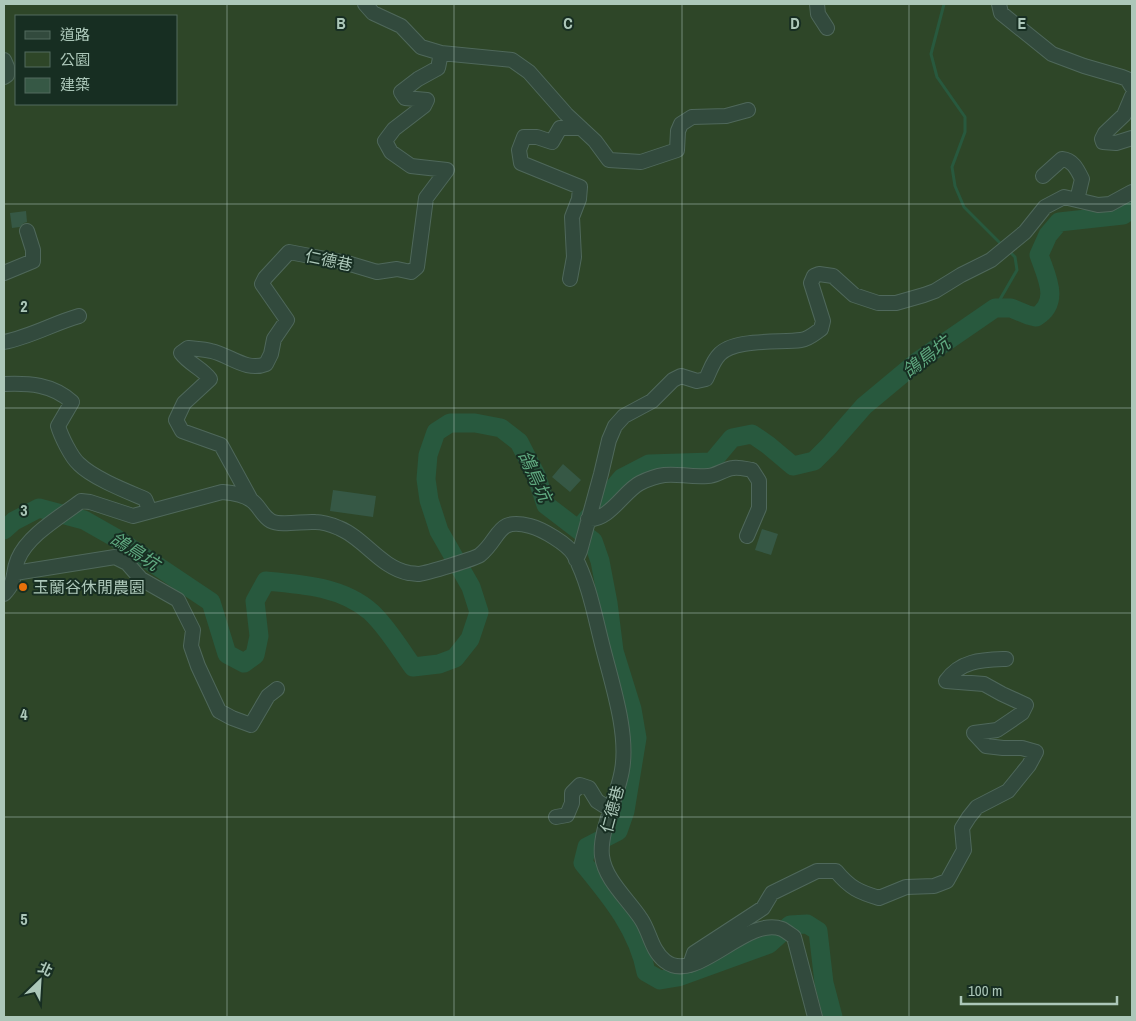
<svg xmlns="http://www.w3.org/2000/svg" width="1136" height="1021" font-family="'Archivo Narrow','Noto Sans TC',sans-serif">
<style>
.green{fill:#2e4628;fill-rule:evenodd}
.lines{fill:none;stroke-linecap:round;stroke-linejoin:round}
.stream{stroke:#28593e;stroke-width:3}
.river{stroke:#28593e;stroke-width:19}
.building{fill:#365845}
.minor-casing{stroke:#4f685b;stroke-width:16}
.minor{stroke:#324a3d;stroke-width:14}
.grid{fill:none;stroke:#acc7b9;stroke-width:1;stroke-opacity:0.55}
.food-dot{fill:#e8710a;stroke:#172e22;stroke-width:2}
.labels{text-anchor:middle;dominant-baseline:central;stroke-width:4;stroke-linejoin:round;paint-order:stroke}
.street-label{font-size:16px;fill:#acc7b9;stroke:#172e22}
.poi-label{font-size:16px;fill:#acc7b9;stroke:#172e22;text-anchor:start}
.water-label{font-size:18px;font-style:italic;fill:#60aa81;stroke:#172e22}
.grid-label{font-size:16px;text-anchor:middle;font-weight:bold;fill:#acc7b9;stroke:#172e22;stroke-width:4;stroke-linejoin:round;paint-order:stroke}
</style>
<rect width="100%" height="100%" fill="#1e3a2a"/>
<path class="green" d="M4 4H1132V1017H4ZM16 16H176V104H16Z"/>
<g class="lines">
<path class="stream" d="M944 4 931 54 937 77 965 117V132L952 167 955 186 964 207 1003 246
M995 308 1017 270 1015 257 1008 250"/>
<path class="river" d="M583 524 622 478 649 464 712 462 732 438 752 434 768 445 793 466 814 461 829 446 864 406 918 361 995 308H1011L1028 315 1036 317C1061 302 1046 276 1039 255L1048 235 1059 222 1123 215 1132 209
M4 530 14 521 39 508 84 520 114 537 211 602 227 654 244 663 255 655 259 636 255 601 266 581C302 584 343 587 371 612 388 628 400 649 413 667L439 664 455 658 470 639 479 612 471 587 439 531 429 500 426 479 428 455 436 432 450 423H475L501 428 519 442 536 475 546 505 593 541 600 561 608 603 614 651 632 709 637 738 625 811 618 831 587 847 583 863C610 896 638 929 646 972L660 980 678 977 769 944 790 925 807 924 818 931 824 983 833 1017"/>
</g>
<path class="building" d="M26 211 27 222 24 223 20 227 12 228 10 213Z
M563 464 581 480 570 492 552 477Z
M333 490 376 496 373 517 330 511Z
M762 529 778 534 771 555 755 550Z"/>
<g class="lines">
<defs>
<path id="minor" d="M365 4 373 13 401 26 421 47 441 53 512 60 529 72 566 114 595 141 609 160 641 162 677 150 678 131 681 124 692 117 726 116 748 110
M817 4 818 14 827 28
M999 4 1001 13 1052 54 1084 66 1122 77 1127 79 1132 87
M4 60 7 67V75L4 77
M1132 96 1124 115 1105 133 1102 139 1103 142 1116 143 1132 138
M1043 176 1062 159C1073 160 1077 169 1082 179L1077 200
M4 273 33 261V250L27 231
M570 279 574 257 572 217 579 199 580 187 521 163 519 150 524 137H537L552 142 560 128H581
M4 342C30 337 54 323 79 316
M4 384C29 383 52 384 72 402L58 426C61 436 71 457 79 464 93 478 126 491 145 499L150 511
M251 500 221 445 182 431 176 420 184 403 210 379C202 368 189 364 181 353L188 348C195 349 203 349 211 351 230 355 246 372 266 364L271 354 274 339 287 320 262 284 265 278 289 252 347 263 377 272 397 269 411 272 417 267 426 198 447 170 411 166 391 152 385 141 394 129 424 106 427 100 405 98 401 92 418 79 438 68 441 53
M588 519C609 521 624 491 640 483 670 468 679 478 708 476 716 476 724 469 733 468 739 467 746 469 752 470L759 481V508L747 536
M576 560 580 551 601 474 609 440 615 426 624 416 652 401 673 380 681 376 697 381 706 379C710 371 713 361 719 355 733 338 781 343 801 340 809 339 815 333 821 329L823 321 811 283 814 276 819 274 833 276 854 295 878 303H896L924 295 935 291 961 275 991 260 1025 232 1045 207 1064 197 1098 205 1110 204 1132 192
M15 573 115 557 127 563 141 579 178 600 193 630 191 646 198 666 219 711 232 718 251 725 268 696 277 689
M4 594C18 579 11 575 18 559 28 535 60 517 81 501L90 502 133 516 222 492C232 493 243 494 251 500 259 505 262 516 271 521 280 526 304 521 315 522 323 522 332 525 339 528 364 538 381 568 409 573 410 573 418 574 419 574 427 573 474 559 480 555 501 538 496 517 530 526 542 529 568 544 574 555 588 581 594 612 601 640 610 678 629 731 622 770 618 796 599 831 602 856 605 880 628 899 641 919 650 932 651 950 665 961 696 986 746 915 782 929 786 931 791 935 794 937L815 1017
M556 817 567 815 572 803V793L580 785 589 788 597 801 611 810
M690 965 694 953 763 908 772 893 817 871H836C850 888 859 892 879 898L906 887 934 886 947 881 964 850 962 828 969 817 977 807 1008 791 1029 765 1036 752 1022 748H1003L986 746 974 733 997 730 1022 713 1026 705 1002 694 984 684 946 681C961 660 982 660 1006 659"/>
</defs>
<use href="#minor" class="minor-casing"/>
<use href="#minor" class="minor"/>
</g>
<path class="grid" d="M227 4V1017M454 4V1017M682 4V1017M909 4V1017M4 204H1132M4 408H1132M4 613H1132M4 817H1132"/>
<circle class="food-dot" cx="23" cy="587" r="5"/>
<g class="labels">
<g class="street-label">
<text transform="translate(329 260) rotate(12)">仁德巷</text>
<text transform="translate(612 809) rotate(-75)">仁德巷</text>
</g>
<g class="poi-label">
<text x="33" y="587">玉蘭谷休閒農園</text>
</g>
<g class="water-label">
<text transform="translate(926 357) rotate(-37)">鴿鳥坑</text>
<text transform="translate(535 476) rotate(65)">鴿鳥坑</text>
<text transform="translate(135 551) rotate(33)">鴿鳥坑</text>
</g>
</g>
<g class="grid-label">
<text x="341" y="29">B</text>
<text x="568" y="29">C</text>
<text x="795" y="29">D</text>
<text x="1022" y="29">E</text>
<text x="24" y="312">2</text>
<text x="24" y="516">3</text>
<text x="24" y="720">4</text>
<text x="24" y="925">5</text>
</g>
<rect width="1136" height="1021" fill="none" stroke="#acc7b9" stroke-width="10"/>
<rect x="15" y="15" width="162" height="90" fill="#172e22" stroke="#536b5e"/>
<rect x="25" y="31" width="25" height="8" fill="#324a3d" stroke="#536b5e"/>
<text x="60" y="40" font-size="15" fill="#acc7b9">道路</text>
<rect x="25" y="52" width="25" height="15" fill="#2e4628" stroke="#536b5e"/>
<text x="60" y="65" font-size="15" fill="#acc7b9">公園</text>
<rect x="25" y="78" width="25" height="15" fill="#365845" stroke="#536b5e"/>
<text x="60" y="90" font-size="15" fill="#acc7b9">建築</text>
<g transform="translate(40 981) rotate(25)" stroke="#172e22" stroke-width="4" paint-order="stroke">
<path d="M0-4L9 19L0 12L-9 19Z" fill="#acc7b9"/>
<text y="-8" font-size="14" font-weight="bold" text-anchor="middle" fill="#acc7b9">北</text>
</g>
<path d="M961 996v8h156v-8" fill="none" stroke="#acc7b9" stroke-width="2.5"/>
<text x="968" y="996" font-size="15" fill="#acc7b9" stroke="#172e22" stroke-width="4" paint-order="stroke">100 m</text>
</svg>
